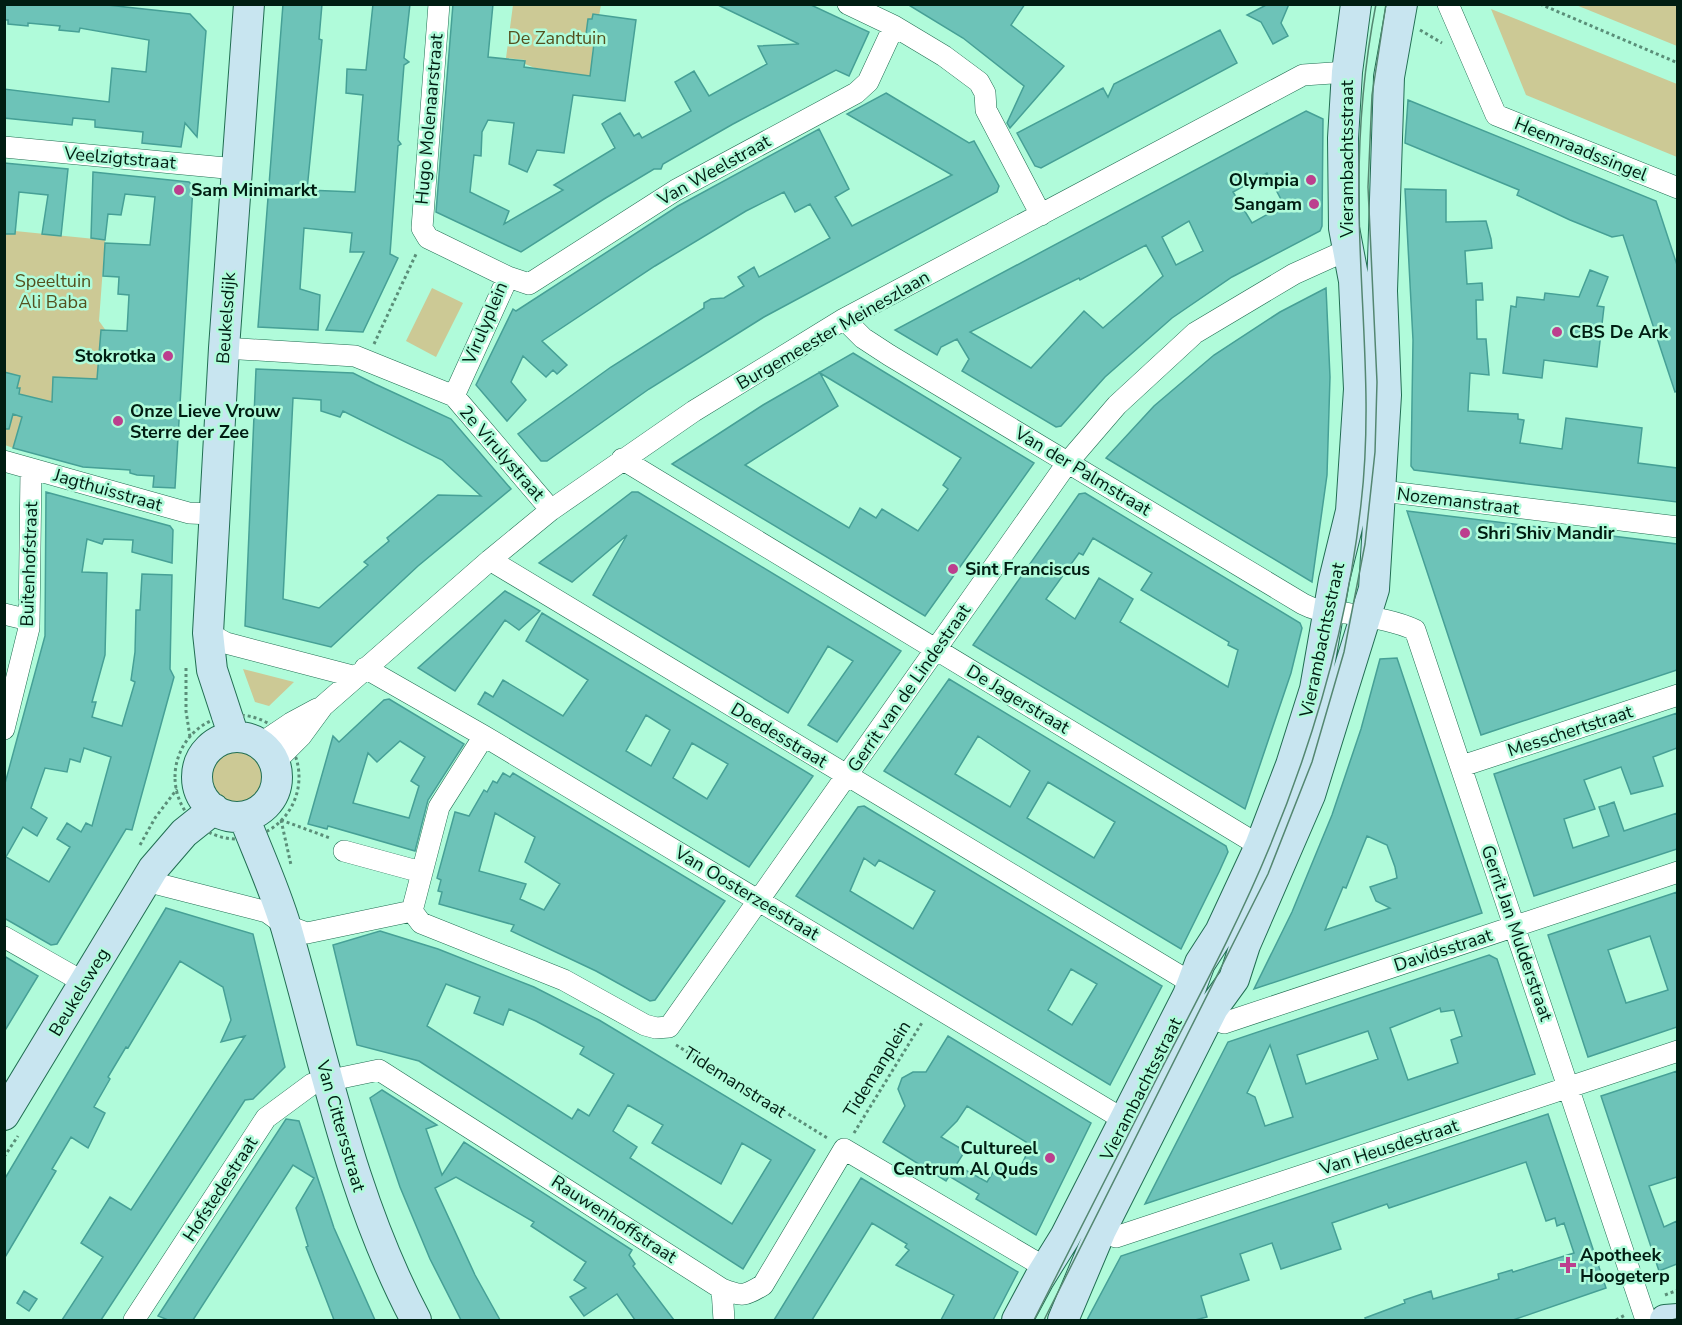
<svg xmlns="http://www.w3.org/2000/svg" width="1682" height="1325" font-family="'Nunito Sans',sans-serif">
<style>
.green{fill:#ccc995}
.building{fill:#6dc3b8;stroke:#46a096;stroke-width:1.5;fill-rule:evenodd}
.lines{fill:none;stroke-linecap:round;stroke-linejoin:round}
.street-casing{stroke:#216e52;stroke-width:22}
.secondary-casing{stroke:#216e52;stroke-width:32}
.path{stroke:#5a8e78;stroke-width:3;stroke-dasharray:3 3;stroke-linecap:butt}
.street{stroke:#fff;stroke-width:21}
.secondary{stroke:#c8e5f0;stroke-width:30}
.tram{stroke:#548771;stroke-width:1.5}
.poi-dot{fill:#bc3f8e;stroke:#b0fbda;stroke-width:2}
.labels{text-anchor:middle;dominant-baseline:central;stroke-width:5;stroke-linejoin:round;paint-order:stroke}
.park-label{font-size:18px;fill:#54501f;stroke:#b0fbda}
.street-label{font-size:18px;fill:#001d12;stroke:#b0fbda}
.poi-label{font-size:18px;font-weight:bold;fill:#001d12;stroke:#b0fbda;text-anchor:start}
</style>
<rect width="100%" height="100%" fill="#b0fbda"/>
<path class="green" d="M513 5H601L592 54 600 56 597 77 535 68 525 64V60L506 58Z
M1576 5H1677V46Z
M1491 9 1677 84V157L1526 95Z
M5 230 105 240 99 321 143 382 57 410 44 400 28 396 13 448 5 445Z
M432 288 463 303 436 357 406 341Z
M243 669 294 682 269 706 255 702Z
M210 776a27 27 0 1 1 54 0a27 27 0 1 1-54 0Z"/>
<path class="building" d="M4 4H98L190 14 206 31 197 137 185 123 181 147 142 143 143 132 95 127V120L73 118 72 125 4 118V89L109 102 112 68 146 72 149 40 80 28 79 32 59 30 60 26 28 23V26L8 24V20H4Z
M283 4H322L319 39 322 40 307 190 355 192 363 95 346 93 347 69 366 70 373 4H410L404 58 409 62 404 65 398 140 401 144 398 146 390 254 398 258 363 332 326 330 364 252H350L352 233 304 228 300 289 320 295 318 330 258 327Z
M453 4H493L488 57 525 61 524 67 590 76 595 35 586 34 588 19H592L593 14 636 20 625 101 573 95 564 153 537 150 527 172 509 164 514 123 488 120 482 132 481 156 474 155 470 192 509 211 504 224 563 190 554 185 615 148 602 124 608 120 620 113 634 136 639 133 642 138 691 111 675 82 694 71 709 96 767 64 758 46 799 44 716 4H809L869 32 849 76 836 70 733 124 663 164 661 169H654L604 199 521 252 436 212Z
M907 4H1025L1011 25 1064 66 1010 128 1007 123 1024 86 963 38Z
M1268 4H1289L1281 23 1288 36 1273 44 1261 22 1247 15Z
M1220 30 1237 63 1041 168 1035 166 1017 133 1103 88 1108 97 1114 84Z
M886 93 969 143 974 141 999 186 997 192 764 317 649 389 547 461H541L518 434 611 367 704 308V303L711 299 724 298 744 286 738 277 754 267 759 277 830 238 810 204 795 212 784 192 746 211 655 266 542 341 567 365 557 374 553 370 546 377 523 356 511 382 526 400 507 421 476 385 513 309 516 311 678 206 819 129 849 189 835 197 852 226 952 175 847 114Z
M1408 100 1656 201 1677 265V391L1675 392 1623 235 1612 237 1570 220 1517 195 1519 190 1405 143Z
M1306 111 1323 119 1322 226 1320 231 1232 277 1172 318 1105 377 1061 426 1056 427 962 371 969 359 957 339 941 347 937 355 895 330ZM1267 173 1284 205 1252 223 1233 192ZM1189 221 1203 251 1176 265 1162 237ZM1146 245 1163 276 1103 328 1084 311 1031 368 970 332 1079 278 1080 280Z
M4 163 68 169 61 236 42 234 48 195 19 192 15 234H4Z
M93 172 189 182 193 186 175 488 153 487 154 476 137 475 130 473V470L83 467 13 448 22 417 13 414 9 429H4V372L20 376 17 388H20L19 394 52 402 53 377 97 379 101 330 127 331 129 295 118 294 119 277 103 276 105 243 150 245 155 197 125 194 121 215 108 214 105 240 91 238Z
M1405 189 1446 190V222L1486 221 1491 239 1492 248 1465 251 1467 284 1482 283 1483 300H1476L1477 339H1486L1489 375 1470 373 1468 411 1518 414V419L1524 420 1520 443 1562 449 1566 418 1642 428 1638 463 1677 468V502L1414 470 1411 466 1413 340Z
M1590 270 1608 277 1597 306 1604 307 1597 367 1544 360 1542 378 1503 373 1511 306 1516 307 1517 297 1544 300 1545 293 1579 297Z
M1326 288 1330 377 1327 475 1312 582 1106 458 1154 406 1214 355 1280 312Z
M853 353 1034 463 925 616 672 464 763 405ZM820 373 961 458 943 485 948 489 918 531 882 509 876 518 860 508 849 528 745 465 838 406Z
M256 369 353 373 375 384 451 419 511 489 418 566 331 647 245 626ZM293 398 321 400V411L340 417 343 411 442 460 481 496 438 495 387 538 389 541 364 562 368 565 319 608 283 599Z
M46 492 170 526 173 530 172 563 132 552 133 540 104 539 102 544 87 539 82 572 107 573 105 655 92 702H96L92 717 122 726 135 682 131 680 135 652 136 610H140L142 574 172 575 170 669 174 677 132 830 126 829 57 944 51 945 4 918V787L45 636ZM84 748 111 757 92 826 86 823 81 832 67 823 57 839 70 847 49 882 6 857 23 827 37 836 47 818 31 808 45 768 67 772 70 759 80 762Z
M632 492H638L901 651 837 742 808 725 853 661 828 646 788 713 593 595 627 535 572 582 539 563Z
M1085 493 1300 623 1302 628 1291 673 1245 809 973 645 1079 494ZM1093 538 1152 573 1141 590 1229 642 1228 645 1238 650 1228 687 1120 622 1133 599 1099 578 1075 619 1046 599 1079 553 1083 555Z
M1407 511 1677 544V670L1481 735Z
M505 591 540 611 519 630 505 620 455 691 418 668Z
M542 613 813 776 749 867 478 704 485 692 493 697 503 680 563 716 588 680 526 641ZM646 715 670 730 651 766 626 751ZM692 743 728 764 707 799 673 778Z
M1397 658 1482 913 1254 989 1292 912 1332 815 1361 729 1380 659ZM1367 836 1387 845 1395 867 1397 878 1370 887 1376 901 1390 908 1325 930 1343 887 1346 888Z
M949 679 1226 846 1228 852 1219 872 1181 949 884 771ZM978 736 1030 771 1010 807 955 774ZM1048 782 1115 822 1094 858 1027 818Z
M389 699 464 744 428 800 415 851 328 826 327 829 308 824 333 736 339 742 384 700ZM400 741 425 757 411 781 419 786 409 818 353 803 368 753 377 762Z
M1677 713V748L1653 757 1663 786 1631 794 1621 767 1584 780 1595 809 1564 819 1573 848 1609 836 1599 807 1606 805 1614 802 1624 831 1677 813V849L1534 896 1494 774Z
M503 773 510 777 513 773 725 901 655 1000 650 1001 596 971 511 931 514 925 439 904 442 892 438 891 441 880 437 878 455 812 469 816 484 790 487 792 493 781 497 783ZM495 813 535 837 525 862 560 884 544 910 520 899 526 884 479 871Z
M864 806 1162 986 1110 1085 796 896 858 807ZM864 858 875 866 879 860 935 891 913 929 850 891ZM1071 969 1097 984 1072 1025 1048 1010Z
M1677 892V1027L1588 1057 1548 935ZM1650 936 1668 990 1626 1003 1608 950Z
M166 908 253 934 285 1067 253 1099 245 1100 101 1320H62L103 1257 81 1243 110 1197 131 1210 245 1036 221 1042 231 1020 223 987 180 961 128 1048 126 1047 108 1077 110 1079 94 1107 105 1113 88 1148 71 1137 52 1169 56 1171 4 1259V1180Z
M380 931 438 949 534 987 599 1020 815 1150 743 1269 419 1061 357 1045 333 945ZM446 984 480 997 474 1013 503 1025 509 1009 536 1021 584 1047 580 1054 614 1074 589 1116 578 1109 572 1119 427 1026ZM628 1105 663 1125 652 1143 721 1184 742 1143 771 1160 732 1224 630 1158 637 1147 613 1131Z
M1489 955 1497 959 1535 1074 1145 1204 1228 1042ZM1440 1008 1441 1012 1454 1010 1462 1036 1451 1040 1458 1063 1408 1080 1390 1028ZM1368 1031 1378 1059 1306 1084 1297 1055ZM1270 1045 1293 1117 1265 1126 1255 1097 1247 1093Z
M4 956 38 976 4 1032Z
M948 1036 1091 1123 1036 1235 976 1199 979 1194 949 1176 946 1181 883 1142 905 1106 898 1089 902 1078 913 1072H926ZM967 1106 1031 1145 1018 1172 1000 1161 987 1182 956 1165 965 1151 941 1137 957 1121Z
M1677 1071V1177L1649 1186 1664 1227 1677 1221V1264L1659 1271 1601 1096Z
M382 1090 437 1125 426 1129 442 1175 464 1142 632 1250 629 1255 635 1264 633 1266 674 1320H635L617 1294 584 1316 570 1297 586 1288 574 1280 586 1262 531 1226 534 1222 456 1177 435 1188 475 1275 500 1320H461L430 1259 400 1187 370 1098Z
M1548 1114 1606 1288 1513 1320H1366L1365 1318 1405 1303 1404 1300 1431 1291 1433 1299 1499 1279 1498 1274 1512 1270 1513 1272 1574 1253 1564 1223 1557 1226 1555 1218 1546 1221 1526 1162 1389 1208 1387 1204 1332 1223 1341 1249 1281 1269 1272 1243 1240 1254 1249 1280 1201 1296 1207 1317 1195 1320H1087L1121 1256Z
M286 1119 299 1121 334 1228 375 1320H334L306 1247 308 1246 296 1208 314 1178 293 1165 193 1320H168L158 1316Z
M861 1178 1018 1272 993 1320H941L954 1295 896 1265 909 1250 905 1247 907 1244 872 1223 812 1320H774Z
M24 1291 37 1299 29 1311 17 1303Z"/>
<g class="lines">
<defs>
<path id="street" d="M439 4 422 228 428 238 508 277 529 284 676 190 856 93 868 82 894 26
M848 4 894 26 944 56 979 82 985 93 986 110 1041 215
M1448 4 1496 115 1678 188
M4 147 236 169
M844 319 863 338 889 355 1303 604C1318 612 1329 611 1345 613 1368 617 1394 620 1415 630L1646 1320
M224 348 355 356 454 396
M454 396 551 510
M454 396 508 277
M622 459 1260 846
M4 461 189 513 213 514
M1382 491 1678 527
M490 560 1180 976 1194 980
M4 614 29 620
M208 633 226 643 356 677
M365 668 484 736 1126 1121
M4 729 29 628 31 469
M260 744 291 723 317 709
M275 762 301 736 323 706 490 560 551 510 694 411 844 319 1303 75 1347 72
M1462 766 1678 695
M344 851 421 872
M146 881 267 912 285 925 307 933 412 911
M412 911 421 923 564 980 645 1025 656 1028 669 1027 1068 462 1117 405 1195 333 1294 274 1336 255 1347 252
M412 911 439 807 484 736
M4 937 85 983
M1209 1016 1224 1023 1678 872
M1101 1230 1116 1237 1678 1051
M722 1289 724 1320
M134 1320 266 1118 312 1084 379 1070 722 1289C742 1297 745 1296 763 1285L844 1149 1046 1268"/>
<path id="secondary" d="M234 737 212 670 208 633 224 348 249 4
M197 777a40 40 0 1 1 80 0a40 40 0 1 1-80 0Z
M244 817C258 853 275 890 286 927 325 1061 350 1196 416 1320
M4 1115 153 869 184 833 214 809
M1017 1320 1039 1279 1065 1237 1188 995 1200 963 1220 932 1260 846 1291 765 1315 689 1334 580 1351 511 1359 389 1354 281 1344 228 1343 138 1347 72 1356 4
M1063 1320 1101 1230 1213 1008 1234 979 1245 945 1310 795 1374 589 1386 395 1382 291 1389 77 1402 4
M1665 1320 1678 1319"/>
</defs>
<use href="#street" class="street-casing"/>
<use href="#secondary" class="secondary-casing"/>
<path class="path" d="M1540 4 1678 63
M1420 30 1442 43
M374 344 417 252
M186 668V711L190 737
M175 777a62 62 0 1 1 124 0a62 62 0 1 1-124 0Z
M281 820 291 865
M281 820 330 838
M140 845 155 818 177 789
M676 1045 829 1139
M854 1133 923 1021
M4 1157 18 1136
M1665 1295 1678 1290
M1616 1320 1625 1315"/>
<use href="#street" class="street"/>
<use href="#secondary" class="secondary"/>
<path class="tram" d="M1034 1320C1076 1238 1118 1155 1160 1072 1198 998 1238 924 1270 846 1315 737 1348 622 1361 504 1373 403 1360 306 1359 205 1358 138 1363 71 1376 4
M1044 1320 1268 874 1312 762 1344 652 1365 544 1375 452 1377 382 1368 187 1372 95 1386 4
M1672 1320 1678 1318"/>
</g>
<g class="poi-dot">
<circle cx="1311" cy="180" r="6"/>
<circle cx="179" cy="190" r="6"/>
<circle cx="1314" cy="204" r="6"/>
<circle cx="1557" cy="332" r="6"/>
<circle cx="168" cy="356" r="6"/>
<circle cx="118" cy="421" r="6"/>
<circle cx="1465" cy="533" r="6"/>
<circle cx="953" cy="569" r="6"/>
<circle cx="1050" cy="1158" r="6"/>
<path d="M1565 1256h6v6h6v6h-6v6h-6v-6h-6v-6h6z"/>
</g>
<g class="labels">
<g class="park-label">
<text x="557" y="38">De Zandtuin</text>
<text x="53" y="281">Speeltuin<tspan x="53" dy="21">Ali Baba</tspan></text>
</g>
<g class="street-label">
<text transform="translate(429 119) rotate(-85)">Hugo Molenaarstraat</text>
<text transform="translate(1581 149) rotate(22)">Heemraadssingel</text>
<text transform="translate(120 158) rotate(5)">Veelzigtstraat</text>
<text transform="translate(1347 159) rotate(-90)">Vierambachtsstraat</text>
<text transform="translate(714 170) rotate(-29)">Van Weelstraat</text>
<text transform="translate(226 318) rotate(-86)">Beukelsdijk</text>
<text transform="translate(485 323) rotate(-67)">Virulyplein</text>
<text transform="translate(833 330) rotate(-30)">Burgemeester Meineszlaan</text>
<text transform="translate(502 453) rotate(49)">2e Virulystraat</text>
<text transform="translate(1083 471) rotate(31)">Van der Palmstraat</text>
<text transform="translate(108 490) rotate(16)">Jagthuisstraat</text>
<text transform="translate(1458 501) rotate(7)">Nozemanstraat</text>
<text transform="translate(29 564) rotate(-88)">Buitenhofstraat</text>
<text transform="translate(1322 640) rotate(-78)">Vierambachtsstraat</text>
<text transform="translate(909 688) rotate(-55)">Gerrit van de Lindestraat</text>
<text transform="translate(1018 699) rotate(31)">De Jagerstraat</text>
<text transform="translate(1570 731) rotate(-18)">Messchertstraat</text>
<text transform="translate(779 735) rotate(31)">Doedesstraat</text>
<text transform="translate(747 893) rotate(31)">Van Oosterzeestraat</text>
<text transform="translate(1517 933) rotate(71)">Gerrit Jan Mulderstraat</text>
<text transform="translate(1443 950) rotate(-18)">Davidsstraat</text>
<text transform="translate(79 992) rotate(-59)">Beukelsweg</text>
<text transform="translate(877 1069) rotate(-58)">Tidemanplein</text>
<text transform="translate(735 1082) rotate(32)">Tidemanstraat</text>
<text transform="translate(1141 1089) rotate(-63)">Vierambachtsstraat</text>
<text transform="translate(341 1126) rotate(74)">Van Cittersstraat</text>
<text transform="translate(1389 1147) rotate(-18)">Van Heusdestraat</text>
<text transform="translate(220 1189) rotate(-57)">Hofstedestraat</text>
<text transform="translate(614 1219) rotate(33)">Rauwenhoffstraat</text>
</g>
<g class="poi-label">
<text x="1299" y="180" text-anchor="end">Olympia</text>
<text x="191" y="190">Sam Minimarkt</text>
<text x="1302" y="204" text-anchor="end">Sangam</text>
<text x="1569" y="332">CBS De Ark</text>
<text x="156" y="356" text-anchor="end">Stokrotka</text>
<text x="130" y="411">Onze Lieve Vrouw<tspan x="130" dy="21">Sterre der Zee</tspan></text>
<text x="1477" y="533">Shri Shiv Mandir</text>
<text x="965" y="569">Sint Franciscus</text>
<text x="1038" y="1148" text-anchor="end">Cultureel<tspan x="1038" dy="21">Centrum Al Quds</tspan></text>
<text x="1580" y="1255">Apotheek<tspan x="1580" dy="21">Hoogeterp</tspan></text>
</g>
</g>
<rect width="1682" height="1325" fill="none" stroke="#001d12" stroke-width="12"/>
</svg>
